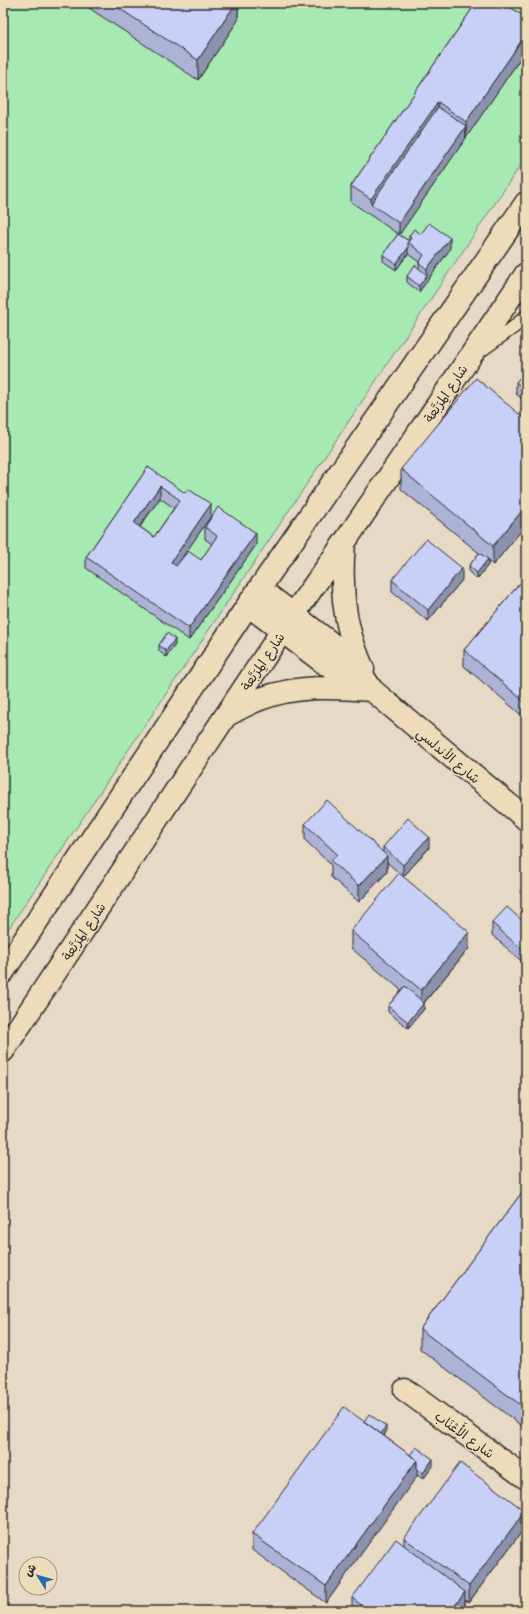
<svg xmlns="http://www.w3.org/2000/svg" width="529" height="1614" font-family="'Playpen Sans','Playpen Sans Arabic',sans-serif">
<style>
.green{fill:#a6e9b3;stroke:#688a6f}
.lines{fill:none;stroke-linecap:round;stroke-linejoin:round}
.lane-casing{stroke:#2b2b2b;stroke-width:15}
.street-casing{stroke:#2b2b2b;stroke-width:25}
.secondary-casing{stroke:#2b2b2b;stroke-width:25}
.lane{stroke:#eedbb9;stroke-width:12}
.street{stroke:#eedbb9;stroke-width:22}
.secondary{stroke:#eedbb9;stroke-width:22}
.wall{fill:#acb3d5;stroke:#2b2b2b;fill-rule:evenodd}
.shaded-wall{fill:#8c92ae;stroke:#2b2b2b}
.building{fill:#c8d0f8;stroke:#2b2b2b;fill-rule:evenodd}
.labels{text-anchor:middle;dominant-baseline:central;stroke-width:3;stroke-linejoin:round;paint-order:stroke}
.street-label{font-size:13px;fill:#2b2b2b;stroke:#eedbb9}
</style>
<rect width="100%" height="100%" fill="#e6d9c6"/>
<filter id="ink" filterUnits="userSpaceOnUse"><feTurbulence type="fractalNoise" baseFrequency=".025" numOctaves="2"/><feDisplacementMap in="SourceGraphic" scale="8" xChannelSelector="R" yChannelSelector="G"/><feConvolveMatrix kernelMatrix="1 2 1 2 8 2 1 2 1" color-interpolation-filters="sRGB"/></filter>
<g filter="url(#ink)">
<path class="green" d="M3 3H526V157L3 937Z"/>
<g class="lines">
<defs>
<path id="lane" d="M479 352 514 327 526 316"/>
<path id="street" d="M405 1390 526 1478"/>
<path id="secondary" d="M344 543C343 556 342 568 343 581 343 611 351 642 363 669
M260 589 341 651 362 675 372 690 526 819
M248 605 327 665 362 686
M227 715C238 709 249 703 260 699 297 685 334 687 372 690
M3 972 248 605 526 203
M3 1051 282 631 344 543 526 274"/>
</defs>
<use href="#lane" class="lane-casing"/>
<use href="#street" class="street-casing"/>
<use href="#secondary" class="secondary-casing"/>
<use href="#lane" class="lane"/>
<use href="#street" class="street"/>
<use href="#secondary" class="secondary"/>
</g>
<path class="wall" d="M89 3H238V20L198 80 89 8Z
M476 3 526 50 399 235 409 241V236L421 234 450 249 419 292 407 282V276L419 268V262L408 254 396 270 383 261V255L398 234 351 202V186Z
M526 371V402L516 394V382Z
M526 420V525L493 565 488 561V565L477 579 469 572V566L479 553 401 489V469Z
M148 467 211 516 176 566 201 560 212 544 205 539V527L256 545 189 640 86 568V557ZM160 498 174 508 154 537 140 527Z
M526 573V719L464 666V650L521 582V579Z
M392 580H462L428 621 392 592Z
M159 645H175L166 657 159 651Z
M305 824 383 852V847L429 848 403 877 469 948 424 1003V1009L408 1028 388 1012V1006L401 990 351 948V931L402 876 387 862V872L359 902 331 877V865L305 840Z
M492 923 526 924V965L492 935Z
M526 1037V1050H525V1038Z
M526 1187V1429L420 1349V1329Z
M364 1421 386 1432 384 1436 410 1455 433 1466 423 1479 417 1475 326 1603 252 1550V1534Z
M525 1527 469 1602 465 1600V1608L463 1611H352V1598L404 1545V1538Z"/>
<path class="shaded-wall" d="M236 3H238V20L198 80V60Z
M526 34V50L466 138V122Z
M438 102V118L371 204V199Z
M466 126V138L399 235V223Z
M450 238V249L419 292V286L427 275V269Z
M408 248V254L396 270V264Z
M160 486V498L134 534V523Z
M211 504V516L171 574V562Z
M526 506V525L493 565V546Z
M256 533V545L189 640V628Z
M488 559V565L477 579V573Z
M462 568V580L428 621V610Z
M175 639V645L166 657V651Z
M429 837V848L403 877V865Z
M387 856V872L359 902V886Z
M469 932V948L421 1006V990Z
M424 1003V1009L408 1028V1022Z
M386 1426V1432L376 1446V1440Z
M433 1459V1466L423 1479V1473Z
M417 1460V1476L326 1603V1586Z
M525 1511V1527L469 1602V1586Z
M465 1592V1608L463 1611H451Z"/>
<path class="building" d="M111 3H236L198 60Z
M476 3H504L526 18V34L466 122 438 102 371 199 351 186Z
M438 107 466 126 399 223 371 204Z
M429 223 450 238 427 269 419 263 424 255 408 242 411 238 409 236 414 229 421 234Z
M398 234 409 241 408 242V248L396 264 383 255Z
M415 265 427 275 419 286 407 276Z
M526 371V391L516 382Z
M476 378 526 420V506L493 546 401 469Z
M148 467 185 493 188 489 211 504 171 562 176 566 188 551 201 560 217 536 205 527 218 507 256 533 189 628 86 557ZM160 486 180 500 154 537 134 523Z
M426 539 462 568 428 610 392 580Z
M479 553 488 559 477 573 469 566Z
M526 573V583L521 579Z
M521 582 526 586V703L464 650Z
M167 633 175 639 166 651 159 645Z
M327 800 387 856 359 886 331 861 337 854 305 824Z
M408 818 429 837 403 865 383 847Z
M399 873 469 932 421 990 351 931Z
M507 907 526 924V953L492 923Z
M405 986 424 1003 408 1022 388 1006Z
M526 1187V1409L420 1329Z
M344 1407 417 1460 326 1586 252 1534Z
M369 1414 386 1426 381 1434 364 1421Z
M416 1447 433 1459 423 1473 417 1469V1460L410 1455Z
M460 1463 525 1511 469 1586 404 1538Z
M396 1539 465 1592 451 1611H369L352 1598Z"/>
</g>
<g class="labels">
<g class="street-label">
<text transform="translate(445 393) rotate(-56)">شارع المِرَبَّعة</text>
<text transform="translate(262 661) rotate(-56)">شارع المِرَبَّعة</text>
<text transform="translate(449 755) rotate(40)">شارع الأندلسي</text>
<text transform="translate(83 931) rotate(-56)">شارع المِرَبَّعة</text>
<text transform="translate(465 1434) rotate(36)">شارع الأَعْنَاب</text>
</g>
</g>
<rect width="529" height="1614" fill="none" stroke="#eedbb9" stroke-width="16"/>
<rect x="8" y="8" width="513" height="1598" fill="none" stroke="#2b2b2b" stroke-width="1.5" filter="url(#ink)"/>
<g transform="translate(38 1576) rotate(307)"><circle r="19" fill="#eedbb9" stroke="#a09580"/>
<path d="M0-3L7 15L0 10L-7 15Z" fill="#1f6fb2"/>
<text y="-6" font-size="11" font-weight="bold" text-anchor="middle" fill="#2b2b2b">ش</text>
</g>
</svg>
